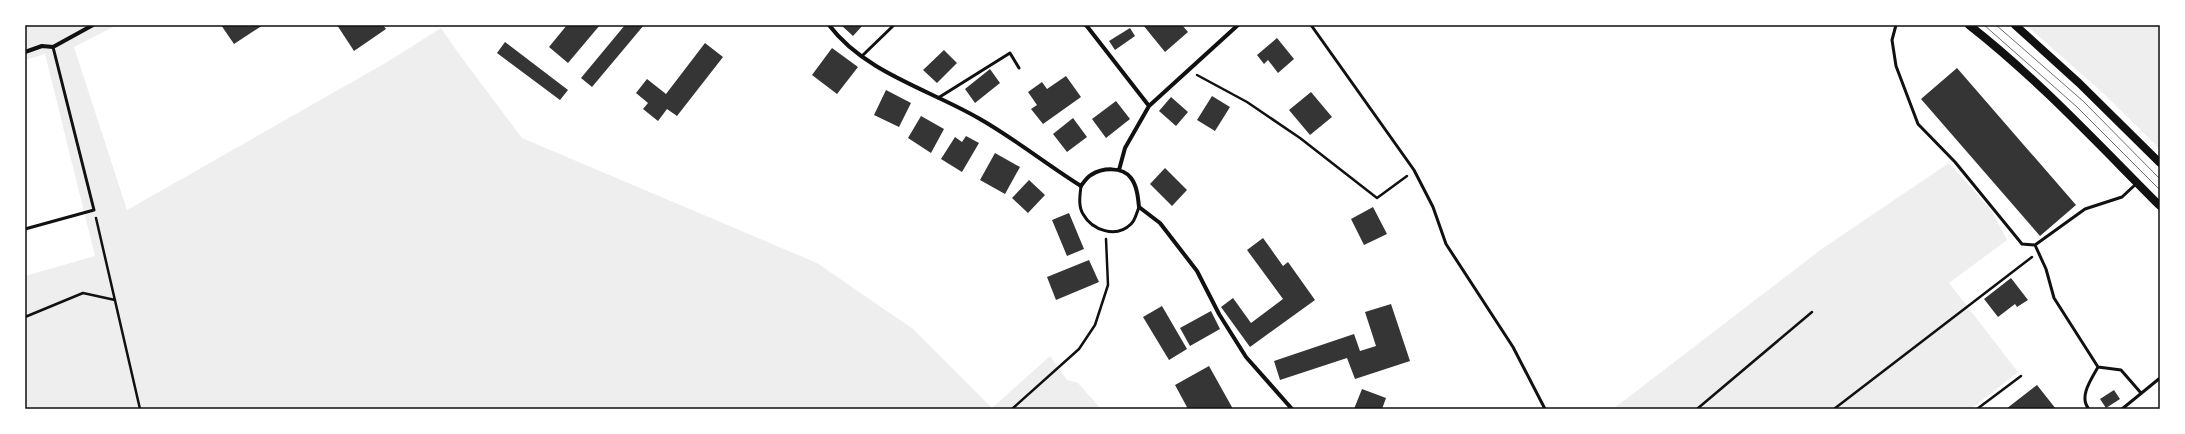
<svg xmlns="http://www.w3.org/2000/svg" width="2185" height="434" font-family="'Source Sans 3',sans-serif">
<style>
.green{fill:#eee}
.building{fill:#353535}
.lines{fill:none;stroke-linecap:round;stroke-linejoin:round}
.path{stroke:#111;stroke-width:2.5}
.service{stroke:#111;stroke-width:3}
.minor{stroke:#111;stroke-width:4}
.secondary{stroke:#111;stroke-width:8}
.tram{stroke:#707070;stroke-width:1}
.neatline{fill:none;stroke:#111;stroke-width:1.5}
</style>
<rect width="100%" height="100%" fill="#fff"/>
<path class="green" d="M25 25H117L74 47 127 210 389 61 441 28 459 54 522 138 817 263 913 329 992 408 1050 356 1067 380 1078 383 1101 409H25V276L95 256 45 54 25 60Z
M2026 25H2160V149L2103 93Z
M1949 163 1992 211 2007 240 1949 283 2018 372 1971 409H1613L1823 248Z"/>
<path class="building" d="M221 25H263L234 44Z
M337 25H383L386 29 354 51Z
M567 25H600L568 63 549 47Z
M625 25H644L592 87 581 78Z
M841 25H863L853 36Z
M1143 25H1182L1188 32 1165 52Z
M1130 28 1135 36 1115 50 1109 41Z
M1277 38 1294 59 1278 73 1268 60 1264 64 1257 55Z
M505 42 568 90 560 100 497 53Z
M705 43 723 57 677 116 667 109 658 121 643 109 648 103 636 93 647 79 666 94Z
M832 48 858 67 837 94 812 75Z
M944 50 957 63 937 83 923 70Z
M1957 68 2076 205 2040 236 1921 99Z
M990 69 1000 83 975 103 965 89Z
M1066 76 1081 97 1043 124 1031 109 1037 105 1028 92 1042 82 1047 89Z
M886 90 911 103 899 127 874 115Z
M1311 92 1332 117 1310 135 1289 110Z
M1212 96 1230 107 1215 131 1197 120Z
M1171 97 1188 112 1176 126 1159 111Z
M1116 101 1130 119 1106 138 1092 119Z
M921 116 944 129 931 153 908 138Z
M1073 118 1087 137 1067 152 1053 134Z
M966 136 979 143 962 172 941 159 955 137 962 142Z
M995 153 1020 167 1005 194 980 180Z
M1165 168 1187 190 1172 206 1150 184Z
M1029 180 1045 195 1028 213 1012 198Z
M1373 207 1387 234 1364 245 1351 219Z
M1069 213 1084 249 1067 256 1052 220Z
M1263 238 1283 266 1288 262 1315 300 1250 347 1221 307 1233 298 1251 323 1283 299 1247 250Z
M1089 260 1099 282 1056 300 1047 277Z
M2011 278 2028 300 2017 307 2015 304 1998 317 1984 299Z
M1391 304 1410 361 1355 379 1347 358 1280 380 1274 361 1354 334 1360 351 1376 346 1365 312Z
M1162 306 1187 349 1169 360 1143 317Z
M1211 311 1220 329 1190 346 1180 328Z
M1209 366 1233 409H1188L1175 385Z
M2037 385 2056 409H2006Z
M1362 389 1386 398 1382 409H1354Z
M2114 390 2120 399 2106 408 2100 399Z"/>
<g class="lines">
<path class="path" d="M1197 75 1247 102 1300 138 1377 198 1407 176
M96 218 140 409
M25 317 83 293 115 300
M1012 409 1079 349 1095 325 1108 285 1106 239
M1697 409 1812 312
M1834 409 2032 257
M1977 409 2021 376"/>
<path class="service" d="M1311 25 1414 170 1433 207 1446 244 1513 347 1545 409
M1896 25 1892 40 1896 66 1918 124 1955 162 2022 244 2035 245 2085 209 2122 197 2136 184
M862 56 894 25
M938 98 1010 53 1019 68
M1081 186C1080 195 1078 206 1083 214 1092 230 1116 239 1131 224 1135 221 1137 212 1139 207
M25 229 94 210 53 47
M2035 245 2046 269 2054 298 2098 367C2092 378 2078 397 2089 409
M2098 367 2121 370 2141 393
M2122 409 2160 378"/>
<path class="minor" d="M829 25C865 73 931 90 980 119 1015 139 1046 164 1081 186 1084 182 1087 177 1091 175 1102 168 1122 166 1131 178 1137 186 1138 197 1139 207L1160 223 1197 271 1219 314 1246 357 1292 409
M1086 25 1149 106
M25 52 42 46 53 47 93 25
M1119 170 1125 148 1149 106 1238 25"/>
<path class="secondary" d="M1969 25C2038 79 2098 144 2160 206
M2015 25 2079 83 2160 163"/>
<path class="tram" d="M1984 25 2077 107 2160 190
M1996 25 2083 101 2160 179"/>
</g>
<rect width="2185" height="434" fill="none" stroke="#ffffff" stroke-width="52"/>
<rect x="26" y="26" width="2133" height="382" class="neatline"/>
</svg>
